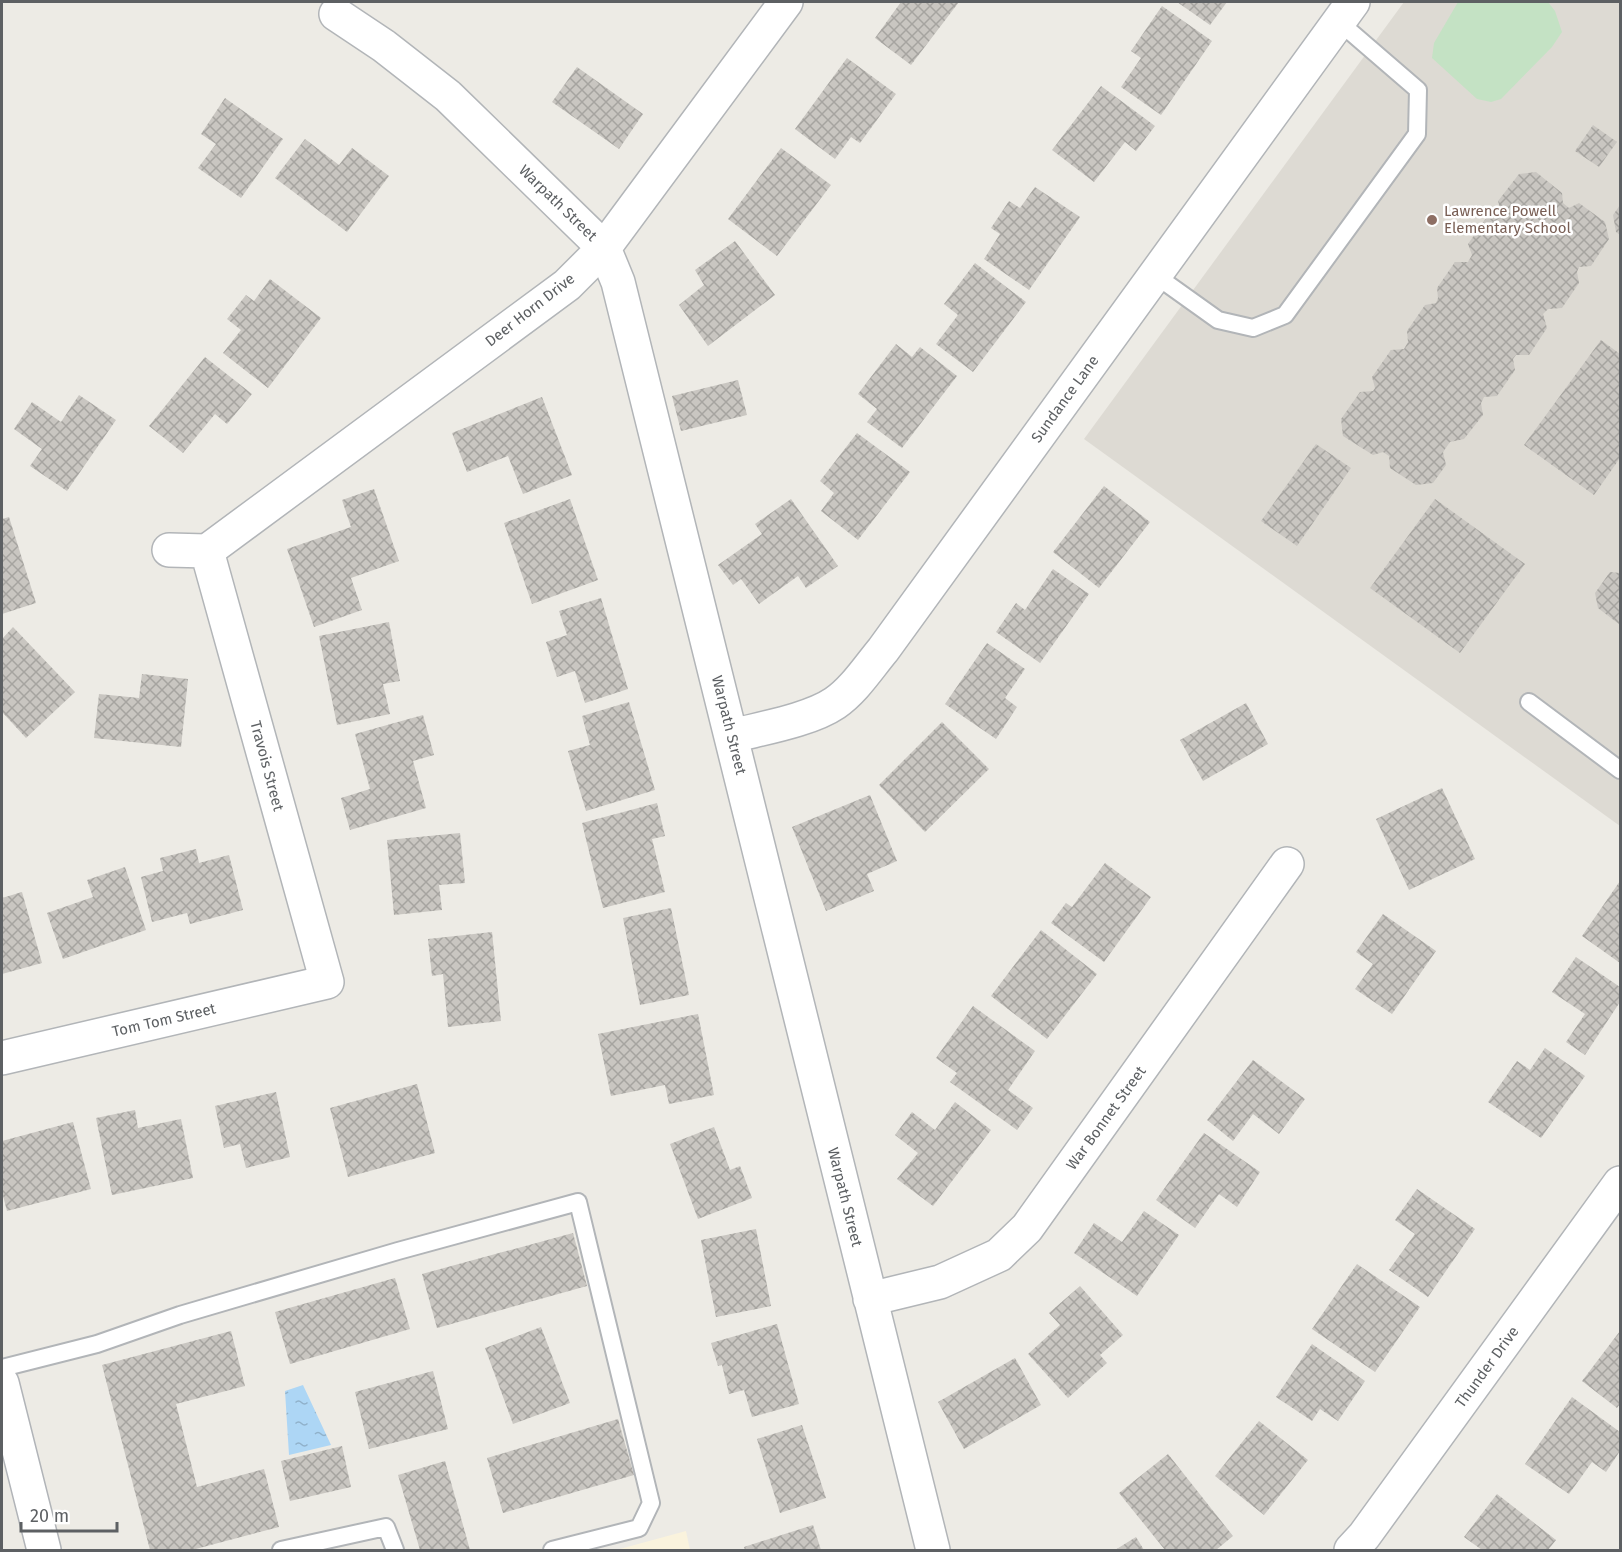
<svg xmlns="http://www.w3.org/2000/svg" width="1622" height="1552" font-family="'Fira Sans',sans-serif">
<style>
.commercial{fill:#faf3dd}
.education{fill:#dddad3}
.green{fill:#c4e2c4}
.water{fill:url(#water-ripples)}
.building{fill:url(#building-cross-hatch)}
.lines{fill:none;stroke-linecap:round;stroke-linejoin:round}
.service-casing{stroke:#b2b5b8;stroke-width:20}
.minor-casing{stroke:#b2b5b8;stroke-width:36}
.tertiary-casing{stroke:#b2b5b8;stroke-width:36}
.secondary-casing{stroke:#b1b4b8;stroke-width:36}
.service{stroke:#fff;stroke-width:16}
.minor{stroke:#fff;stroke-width:33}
.tertiary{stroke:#fff;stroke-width:33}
.secondary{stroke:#fff;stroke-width:33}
.education-dot{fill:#8d6e63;stroke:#fff;stroke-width:2}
.labels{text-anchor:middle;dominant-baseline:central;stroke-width:5;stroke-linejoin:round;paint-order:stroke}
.street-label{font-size:15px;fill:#5d6063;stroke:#fff}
.education-label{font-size:15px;fill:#785e54;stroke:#fff;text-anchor:start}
</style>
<defs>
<pattern id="water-ripples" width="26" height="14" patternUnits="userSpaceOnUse" patternTransform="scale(1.5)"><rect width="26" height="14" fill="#add6f5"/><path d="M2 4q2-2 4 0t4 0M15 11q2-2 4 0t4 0" fill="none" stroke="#90b1ca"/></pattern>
<pattern id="building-cross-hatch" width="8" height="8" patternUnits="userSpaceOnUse" patternTransform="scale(1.5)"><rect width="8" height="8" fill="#c9c6c1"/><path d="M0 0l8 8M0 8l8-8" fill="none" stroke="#a6a4a0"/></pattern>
</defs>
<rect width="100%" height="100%" fill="#edebe5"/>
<path class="commercial" d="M686 1531 690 1550H616Z"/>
<path class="education" d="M1404 2H1620V826L1084 439Z"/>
<path class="green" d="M1458 2H1548L1555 11 1562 32 1552 47 1501 99 1491 102 1477 99 1432 58 1434 43Z"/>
<path class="water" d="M303 1385 331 1445 289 1455 285 1391Z"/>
<path class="building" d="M901 2H959L911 65 875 38Z
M1177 2H1227L1210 25Z
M1162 6 1212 41 1161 115 1121 87 1141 58 1131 51Z
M847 58 896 94 860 143 851 137 835 159 795 129Z
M577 67 643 114 619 149 552 102Z
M1101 86 1155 126 1136 151 1125 142 1094 182 1052 150Z
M225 98 283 139 241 198 198 168 216 144 201 134Z
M1593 125 1617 142 1599 167 1575 151Z
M305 139 339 165 352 148 389 176 347 232 275 178Z
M781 148 831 185 777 256 728 219Z
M1536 172 1562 193 1563 203 1569 208 1579 203 1605 222 1609 239 1591 266 1579 267 1577 272 1579 283 1562 308 1548 309 1543 314 1547 328 1529 355H1516L1513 359 1515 370 1497 396 1484 397 1481 403 1483 415 1464 439 1450 442 1443 452 1446 465 1433 483 1416 485 1390 468 1389 456 1383 452 1373 455 1343 436 1341 419 1360 392 1373 391 1375 388 1372 377 1391 350 1404 349 1408 342 1407 331 1425 305 1436 303 1438 298 1437 288 1455 262H1468L1472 255 1468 244 1489 214 1501 212 1498 201 1519 174Z
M1035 187 1080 217 1029 290 984 259 1000 234 991 228 1009 201 1020 208Z
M1620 205V235L1616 232 1613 215Z
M735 241 775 295 708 346 679 305 704 285 695 270Z
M975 263 1026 302 973 372 936 344 958 315 944 304Z
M270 279 321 318 268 388 223 353 241 330 227 319 246 295 254 301Z
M1601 340 1620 354V458L1594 495 1524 445Z
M896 344 912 357 920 347 957 376 902 448 867 422 877 409 858 394Z
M205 357 252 394 227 424 215 414 183 453 149 426Z
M738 380 747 415 681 431 672 396Z
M79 395 116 420 67 491 30 466 42 449 14 429 32 402 61 422Z
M542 397 572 475 523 494 508 456 467 472 452 433Z
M857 433 910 472 858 540 821 511 834 493 820 481Z
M1316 444 1351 468 1297 546 1261 521Z
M1104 486 1150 522 1099 588 1053 552Z
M374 489 399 561 351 578 362 610 314 627 287 549 351 527 342 500Z
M570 499 598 580 532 604 504 523Z
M791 499 838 566 806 588 798 576 759 604 741 579 733 585 718 565 762 534 755 524Z
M1435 499 1525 564 1460 653 1370 588Z
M9 517 36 603 2 614V519Z
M1053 569 1089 594 1040 663 996 632 1016 603 1025 610Z
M1610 572 1620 573V625L1598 608 1595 593Z
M601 598 628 689 585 703 575 671 557 677 546 642 567 635 559 611Z
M389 622 400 681 383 684 390 714 337 725 319 636Z
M13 627 75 692 26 738 2 712V639Z
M987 643 1025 669 1005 698 1017 707 996 739 945 704Z
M142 674 188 679 181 747 94 738 99 694 139 698Z
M629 702 655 790 586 811 568 751 590 745 582 716Z
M1246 703 1268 744 1203 781 1180 740Z
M423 715 434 755 413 761 426 808 350 830 341 798 370 789 355 734Z
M942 722 989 769 925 832 879 785Z
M1442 788 1475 859 1409 890 1376 819Z
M870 795 897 861 867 874 874 891 826 911 792 827Z
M657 803 665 836 652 839 665 892 603 908 582 823Z
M460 833 465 883 439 885 442 910 394 915 387 840Z
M196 849 199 863 229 855 243 910 190 924 187 913 152 922 141 877 163 871 160 858Z
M1105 863 1151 897 1104 962 1051 923 1066 903 1072 907Z
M125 867 146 930 63 959 47 913 93 897 87 880Z
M1620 881V963L1582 936Z
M22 892 42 963 2 974V898Z
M671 908 689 995 640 1005 623 918Z
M1383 914 1436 951 1392 1014 1355 989 1373 964 1356 952Z
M1041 930 1097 974 1047 1039 991 996Z
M492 932 501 1021 448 1027 443 974 432 976 428 939Z
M1576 957 1620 987V1002L1585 1055 1566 1042 1585 1014 1552 992Z
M973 1006 1035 1051 1008 1090 1033 1108 1017 1130 950 1082 957 1073 936 1058Z
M698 1014 714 1095 669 1104 665 1085 611 1096 598 1034Z
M1545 1048 1585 1076 1541 1138 1488 1102 1517 1061 1530 1070Z
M1253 1060 1305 1099 1279 1134 1253 1114 1233 1141 1207 1120Z
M417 1084 435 1153 348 1177 330 1108Z
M276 1092 290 1157 246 1168 240 1144 224 1148 215 1106Z
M955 1102 991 1130 933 1206 897 1179 918 1153 895 1135 912 1112 935 1130Z
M135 1110 138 1128 181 1119 193 1178 112 1195 96 1118Z
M73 1122 91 1189 7 1211 2 1192V1141Z
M714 1127 730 1170 740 1166 752 1198 698 1219 670 1144Z
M1204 1133 1260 1172 1237 1207 1219 1194 1195 1228 1156 1200Z
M1417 1189 1475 1229 1428 1297 1389 1270 1415 1234 1395 1220Z
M1144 1211 1179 1235 1137 1296 1074 1253 1094 1223 1122 1242Z
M756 1229 771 1306 716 1317 701 1240Z
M573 1233 587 1286 437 1328 422 1274Z
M1357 1264 1420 1307 1375 1372 1312 1329Z
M395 1278 410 1329 290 1364 275 1312Z
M1080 1286 1123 1335 1100 1355 1107 1363 1068 1398 1028 1354 1060 1325 1049 1313Z
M777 1324 799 1404 752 1417 744 1390 729 1394 722 1365 718 1366 711 1343Z
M541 1327 570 1403 513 1424 485 1348Z
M231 1331 245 1386 176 1404 197 1487 264 1469 279 1527 192 1550H150L102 1365Z
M1620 1331V1404L1617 1408 1582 1381Z
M1312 1344 1365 1381 1338 1421 1320 1409 1312 1421 1276 1397Z
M1015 1358 1041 1405 964 1449 938 1402Z
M433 1371 448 1429 369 1449 355 1392Z
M1572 1397 1620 1432V1451L1606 1472 1592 1462 1569 1494 1525 1464Z
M618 1419 634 1475 503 1513 487 1458Z
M1259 1421 1308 1460 1264 1515 1215 1476Z
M802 1425 826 1498 780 1513 757 1439Z
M342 1446 351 1487 290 1501 281 1461Z
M1168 1454 1233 1536 1216 1550H1165L1119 1493Z
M445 1461 470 1550H420L398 1475Z
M1497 1494 1556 1540 1548 1550H1482L1464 1537Z
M813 1525 821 1550H745L744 1547Z
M1136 1537 1144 1550H1115Z"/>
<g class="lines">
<defs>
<path id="service" d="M1155 275 1218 320 1253 328 1285 315 1417 134 1418 90 1338 21
M1529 702 1620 770
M2 1368 97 1344 180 1315 398 1251 578 1202 651 1503 639 1528 552 1550
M281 1550 386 1527 395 1550"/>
<path id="minor" d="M336 14 384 46 448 96 604 248 618 282 933 1550
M169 550 207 551
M207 551 567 285 604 248 786 2
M732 736C763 728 810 720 835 703 854 690 868 668 883 650L1353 2
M2 1058 327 982 207 551
M870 1299 940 1282 999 1255 1027 1228 1287 864"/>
<path id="tertiary" d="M1351 1550 1364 1536 1620 1183"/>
<path id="secondary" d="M2 1383 44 1550"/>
</defs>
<use href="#service" class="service-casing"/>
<use href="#minor" class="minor-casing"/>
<use href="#tertiary" class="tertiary-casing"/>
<use href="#secondary" class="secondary-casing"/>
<use href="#service" class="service"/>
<use href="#minor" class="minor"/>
<use href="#tertiary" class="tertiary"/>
<use href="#secondary" class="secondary"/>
</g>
<circle class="education-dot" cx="1432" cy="220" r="6"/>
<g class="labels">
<g class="street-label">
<text transform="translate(558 203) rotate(44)">Warpath Street</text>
<text transform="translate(530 310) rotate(-38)">Deer Horn Drive</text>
<text transform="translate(1065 399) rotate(-54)">Sundance Lane</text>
<text transform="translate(729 725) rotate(76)">Warpath Street</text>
<text transform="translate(267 766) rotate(75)">Travois Street</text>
<text transform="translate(164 1020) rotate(-13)">Tom Tom Street</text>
<text transform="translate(1106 1118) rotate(-54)">War Bonnet Street</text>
<text transform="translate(845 1197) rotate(76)">Warpath Street</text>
<text transform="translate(1487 1367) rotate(-54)">Thunder Drive</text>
</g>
<g class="education-label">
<text x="1444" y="211">Lawrence Powell<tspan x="1444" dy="17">Elementary School</tspan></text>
</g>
</g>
<rect width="1622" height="1552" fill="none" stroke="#5d6063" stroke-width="6"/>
<path d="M21 1522v9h96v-9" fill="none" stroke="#5d6063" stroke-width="3"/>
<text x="30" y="1522" font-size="18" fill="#5d6063" stroke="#ffffff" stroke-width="4.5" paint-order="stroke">20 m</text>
</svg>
